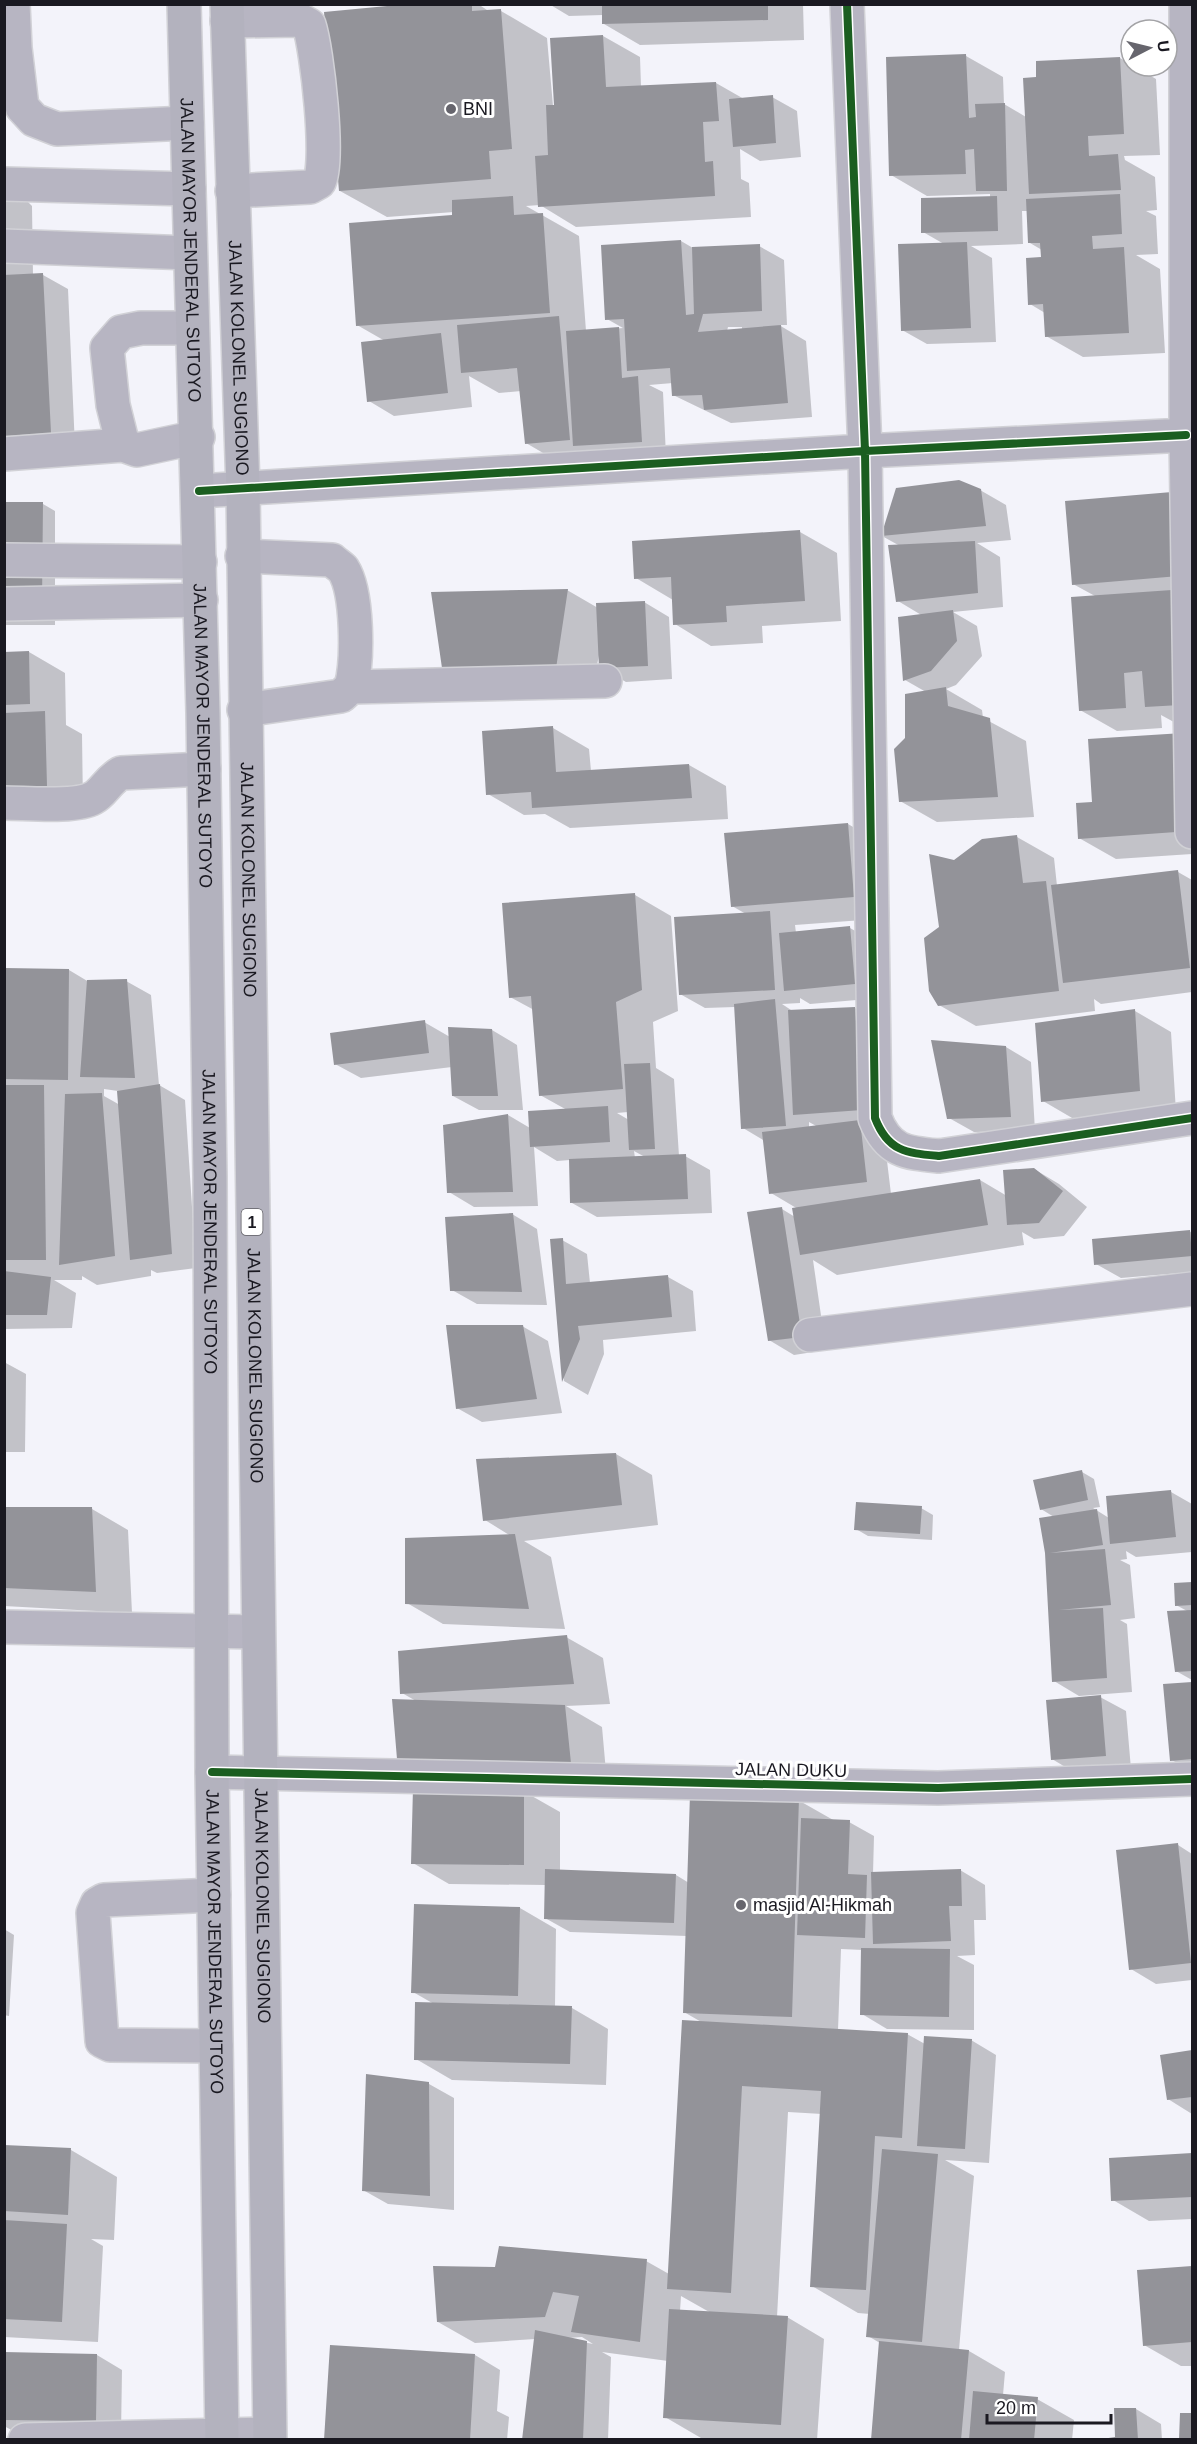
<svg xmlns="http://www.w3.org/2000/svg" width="1197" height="2444" font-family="Arial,sans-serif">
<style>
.shadow{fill:#0003;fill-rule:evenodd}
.building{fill:#939399}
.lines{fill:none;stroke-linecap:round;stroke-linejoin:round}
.minor-casing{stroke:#d1d1d6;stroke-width:36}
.highway-casing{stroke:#d1d1d6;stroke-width:36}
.minor{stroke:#b7b5c2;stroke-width:33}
.highway{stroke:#b3b2be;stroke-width:33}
.cycleway-casing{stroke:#fff;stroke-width:11}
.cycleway{stroke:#1b5e20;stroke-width:8}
.poi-dot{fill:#66656d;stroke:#fff;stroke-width:2}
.labels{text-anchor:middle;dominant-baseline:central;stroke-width:6;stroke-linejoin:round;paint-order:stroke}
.shield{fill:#fff;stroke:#5f5e64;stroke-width:1.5}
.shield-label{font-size:16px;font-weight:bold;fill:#1a1921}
.poi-label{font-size:18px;fill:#1a1921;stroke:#fff;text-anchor:start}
.street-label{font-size:18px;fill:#1a1921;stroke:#fff}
</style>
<rect width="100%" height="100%" fill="#f3f3fa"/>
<path class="shadow" d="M425 4H478L490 12 501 11 547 38 553 106H556L552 39 603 36 640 57 641 87 716 83 744 99 772 97 797 111 801 157 760 161 740 149 741 179 749 183 751 217 576 227 540 205 526 206 579 236 586 331 623 328 607 319 681 241 693 248 759 246 784 260 787 325H779L806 341 812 417 731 423 673 395V383L649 385 663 392 666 456 562 464 526 443 521 391 499 393 469 376 472 407 394 416 369 401 385 341 357 325 454 217V212L387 217 340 191ZM728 327H742V330L727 331Z
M549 4H803L804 40 640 45 604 24 603 15 569 16Z
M966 56 1003 77 1004 104 1026 117 1038 79 1120 58 1156 79 1160 155 1124 156 1125 160 1155 177 1157 210 1146 211 1156 216 1158 254 1136 255 1160 269 1165 353 1083 357 1046 336 1045 313 1030 304 1043 259 1042 250 1030 243 1028 211H1022L1023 244 971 246 992 258 996 342 927 344 902 330 944 244 923 232 990 197V194L927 196 891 175 887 58Z
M4 178 32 206 33 275H43L68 289 75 447 30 449 5 435Z
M980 490 1006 505 1011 540 977 543 1000 557 1003 607 953 612 977 626 982 656 956 685 946 689 982 710 983 718 1026 741 1034 817 937 822 900 801 906 738 926 692 905 680 923 616 898 601 900 546 882 536Z
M1172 493 1183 727 1161 715 1162 728 1117 731 1080 710 1095 596 1073 584Z
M4 504H43L55 511V625H4Z
M800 532 837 553 841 621 762 626 763 643 711 646 675 624 673 600 636 578Z
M567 590 598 608 644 602 669 617 672 679 626 682 600 667V650L591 695 444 667Z
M29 652 65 673 66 725 82 734 83 806 4 808V653Z
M553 728 589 749 591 771 689 765 726 786 728 819 570 828 545 814 524 815 488 794Z
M1192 740V854L1116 859 1079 838 1094 803Z
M848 824 884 845 890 918 795 925 796 933 850 928 875 942 880 998 810 1004 800 998V1003L782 1004 794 1012 855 1008 880 1023 884 1136 891 1194 980 1180 1007 1196 1034 1169 1059 1184 1087 1207 1064 1236 1034 1239 1022 1232 1024 1245 837 1275 813 1260 826 1350 794 1355 769 1340 782 1209 795 1217 798 1209 771 1193 765 1141 743 1128 735 1007 705 1008 680 994 746 914 732 906ZM809 1122 818 1127 809 1128Z
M1017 837 1054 858 1057 886 1178 872 1192 880V992L1101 1004 1094 999 1095 1011 976 1026 939 1005 941 928 955 862Z
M635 895 671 916 678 1011 653 1022 656 1068 674 1079 679 1156H685L710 1170 712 1213 597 1217 572 1203 570 1160 557 1161 534 1147 538 1206 474 1207 449 1192 508 1115 530 1128 567 1110 540 1095 534 1010 510 997ZM628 1112 629 1120 617 1113ZM634 1151 645 1157 635 1158Z
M4 970H69L89 982 126 981 151 995 159 1085 185 1100 196 1268 157 1273 151 1270V1276L97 1285 82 1276V1280H54L76 1293 72 1328 4 1329ZM104 1089 118 1091 120 1105 104 1096Z
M1135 1011 1171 1032 1176 1112 1079 1122 1043 1101Z
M424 1022 450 1037 492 1030 517 1045 523 1110H479L453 1096 452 1067 361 1078 335 1064Z
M1006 1047 1031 1062 1035 1131 974 1132 949 1118Z
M512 1214 537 1229 547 1305 477 1304 452 1290Z
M1189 1231 1192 1233V1272L1121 1278 1096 1264Z
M562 1240 587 1254 590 1283 668 1277 693 1291 696 1331 603 1340 604 1354 588 1395 564 1381 551 1241Z
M522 1326 548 1341 562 1413 482 1422 457 1408Z
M4 1362 26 1374 25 1452H4Z
M616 1454 652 1475 658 1525 524 1541 551 1557 565 1629 443 1624 407 1603 511 1536 485 1520Z
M1082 1472 1094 1479 1100 1507 1093 1508 1109 1518 1171 1492 1192 1504V1552L1136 1557 1126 1551 1127 1559 1120 1560 1130 1565 1135 1618 1120 1620 1127 1624 1132 1692 1079 1696 1054 1681 1046 1553 1054 1517 1041 1509Z
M4 1508 92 1509 128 1530 132 1613 4 1606Z
M921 1508 933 1515 932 1540 868 1536 856 1529Z
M1192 1583V1680L1176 1671 1189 1612 1176 1605 1175 1584Z
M566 1637 603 1658 610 1704 566 1706 602 1727 608 1794 435 1779 399 1758 416 1701 402 1693Z
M1192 1683V1772L1172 1760 1165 1686Z
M1100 1697 1126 1711 1131 1769 1077 1774 1052 1759Z
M523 1791 560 1812V1871L676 1875 689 1883 798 1800 835 1821 849 1822 874 1836 873 1874 960 1870 985 1885 986 1920H974L975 1955 957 1956 974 1965V2030L887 2029 862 2014 863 1950 841 1949 838 2030 907 2034 925 2044 971 2040 996 2055 989 2163 945 2160 974 2176 959 2350 969 2351 1005 2372 1003 2395 1037 2399 1074 2420 1072 2440H872L880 2343 868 2336 870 2314 858 2313 812 2286 822 2114 788 2112 777 2317H787L824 2339 817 2440 701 2438 665 2417 668 2361 602 2352 611 2357 608 2440H524L535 2339 475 2343 438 2322 496 2269 646 2261 669 2274 703 2023 684 2012 687 1936 570 1932 545 1918 546 1885 449 1884 413 1863ZM681 2296 711 2313 680 2311ZM582 2337 593 2344 568 2339V2338Z
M1178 1845 1192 1854V1980L1156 1984 1131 1969Z
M520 1908 556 1929 555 2007 572 2008 608 2029 606 2085 452 2080 416 2059 434 2004 413 1992Z
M4 1929 14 1935 9 2016 4 2015Z
M1192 2052V2114L1168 2099 1162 2056Z
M429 2084 454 2098V2210L388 2204 363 2190Z
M4 2146 71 2150 117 2177 114 2240 91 2239 103 2246 98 2342 4 2337Z
M1192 2155V2219L1149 2221 1113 2200 1110 2159Z
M1192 2267V2366H1181L1144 2345 1139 2272Z
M4 2354 97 2355 122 2370 121 2434 17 2433 4 2426Z
M475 2355 500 2370 497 2411 509 2417 507 2440H325Z
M1136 2409 1161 2424 1162 2440H1090L1117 2438Z"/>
<path class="building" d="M408 4H472V11L501 9 512 149 489 151 491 179 339 191 324 12Z
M602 4H768V20L602 24Z
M603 35 606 87 716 82 719 121 703 122 705 162 713 161 715 196 538 207 535 156 548 155 546 105H554L550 38Z
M966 54 969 118 976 117 975 104 1005 103 1007 191H976L974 149 965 150 966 174 889 176 886 57Z
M1120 57 1124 134 1088 136 1089 156 1118 154 1121 190 1029 194 1023 78 1036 77V61Z
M773 95 776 143 733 147 729 99Z
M1120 194 1122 234 1092 236 1093 249 1124 247 1129 333 1045 337 1043 304 1028 305 1026 258 1041 257 1040 243H1028L1026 199Z
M513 196 514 215 543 213 550 313 356 326 349 223 452 215V200Z
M997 196 998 231 921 233V198Z
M681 240 686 315 694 314 692 247 760 244 762 311 703 314 698 332 781 325 788 403 704 410 702 395 672 396 670 368 627 371 624 319 605 320 601 245Z
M967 242 971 328 901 331 898 244Z
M43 273 51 433 4 436V275Z
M559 316 570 440 525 444 517 368 461 373 457 325Z
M619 327 622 378 638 376 642 442 573 446 566 331Z
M441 333 448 393 367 402 361 342Z
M959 480 981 489 986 526 881 536 896 488Z
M1172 492 1179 576 1072 585 1065 501Z
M4 502H43L42 603 4 619Z
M800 530 805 601 726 606 727 622 673 625 671 577 634 579 632 541Z
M975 541 978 593 896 602 888 545Z
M568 589 555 675 442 668 431 592Z
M1172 590 1180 705 1145 707 1142 671 1124 673 1126 708 1079 711 1071 597Z
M645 601 648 666 599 668 596 603Z
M953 610 957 641 931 671 903 681 898 617Z
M29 651 30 704 4 705V652Z
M946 687 948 706 990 718 998 797 899 802 894 749 905 738V694Z
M45 711 47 786 4 787V713Z
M553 726 556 772 689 764 692 798 532 808 531 792 486 795 482 731Z
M1183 733 1190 831 1078 839 1076 803 1092 802 1088 739Z
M848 823 854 897 731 907 724 833Z
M1017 835 1023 883 1046 881 1059 991 938 1006 929 991 924 938 939 927 929 854 954 860 982 839Z
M1178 870 1190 968 1063 983 1051 885Z
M635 893 642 990 616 1002 623 1089 539 1096 531 996 509 998 502 903Z
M770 911 775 990 679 995 674 917Z
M850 926 855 984 784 991 779 933Z
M4 968 69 969 68 1080 4 1079Z
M127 979 135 1078 80 1077 87 980Z
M775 999 786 1126 741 1129 734 1004Z
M855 1007 862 1110 793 1115 788 1010Z
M1135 1009 1140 1091 1041 1102 1035 1023Z
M425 1020 429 1053 334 1065 330 1033Z
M448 1027 492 1029 498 1096H452Z
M931 1040 1006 1046 1011 1117 947 1119Z
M650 1063 655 1149 629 1150 624 1064Z
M160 1084 172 1254 130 1260 117 1091Z
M4 1085H44L46 1260H4Z
M102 1093 115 1256 59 1265 65 1094Z
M608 1106 610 1142 530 1147 528 1111Z
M508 1114 513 1192 447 1193 443 1125Z
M860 1120 867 1182 769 1194 762 1132Z
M686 1154 688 1199 570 1203 569 1159Z
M1034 1168 1063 1191 1039 1223 1007 1225 1003 1170Z
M980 1179 988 1225 800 1255 792 1208Z
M782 1207 802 1337 768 1341 747 1212Z
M513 1213 522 1292 450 1291 445 1217Z
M1190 1230 1192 1256 1094 1265 1092 1239Z
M563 1238 566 1284 668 1275 672 1317 578 1326 580 1339 562 1382 550 1239Z
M4 1271 51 1277 47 1315H4Z
M446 1325H523L537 1399 456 1409Z
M616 1453 622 1505 483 1521 476 1459Z
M1082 1470 1088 1500 1040 1510 1033 1480Z
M1171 1490 1176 1537 1110 1544 1106 1496Z
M856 1502 922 1506 920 1534 854 1530Z
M4 1507H92L96 1592 4 1588Z
M1097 1509 1103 1545 1050 1553 1105 1549 1111 1605 1059 1610 1103 1608 1107 1678 1052 1682 1045 1553 1039 1518Z
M515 1534 529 1609 405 1604V1538Z
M1192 1582V1605L1175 1606 1174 1583Z
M1192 1610V1671L1175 1672 1167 1611Z
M567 1635 574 1684 400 1694 398 1651Z
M1192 1682V1759L1170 1761 1163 1684Z
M1101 1695 1106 1756 1051 1760 1046 1700Z
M392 1699 565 1705 572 1773 397 1759Z
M413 1788 524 1789V1865L411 1864Z
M690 1794 799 1798 792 2017 683 2013Z
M801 1818 850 1820 848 1874 867 1875 865 1938 797 1935Z
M1178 1843 1191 1963 1129 1970 1116 1850Z
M545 1869 676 1874 674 1923 544 1919Z
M961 1869 962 1906H949L951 1941 873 1944 871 1872Z
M414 1904 520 1907 518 1996 411 1993Z
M861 1948 950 1949 949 2017 860 2015Z
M415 2002 572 2006 570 2064 414 2060Z
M682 2020 908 2033 902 2138 875 2136 866 2290 810 2287 821 2091 742 2086 731 2293 667 2289Z
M924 2036 972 2039 965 2149 917 2146Z
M1192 2050V2097L1167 2100 1160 2055Z
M366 2074 429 2082 430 2196 362 2191Z
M4 2145 71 2148 68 2215 4 2211Z
M882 2149 938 2154 922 2342 866 2337Z
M1192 2153V2197L1111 2201 1109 2158Z
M4 2220 67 2224 62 2322 4 2319Z
M499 2246 647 2259 640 2342 571 2332 579 2296 553 2292 545 2317 437 2322 433 2266 495 2267Z
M1192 2266V2342L1143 2346 1137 2270Z
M669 2309 788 2316 781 2425 663 2418Z
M535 2330 587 2341 583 2440H522Z
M879 2341 969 2350 961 2440H871Z
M330 2345 475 2354 470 2440H324Z
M4 2352 97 2354 96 2421 4 2420Z
M973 2391 1038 2397 1034 2440H969Z
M1114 2408H1136L1138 2440H1095L1115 2437Z
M1180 2413H1192V2440H1179Z"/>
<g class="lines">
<defs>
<path id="minor" d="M13 4 15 48 22 107 34 120 57 129 187 123
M1186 4V435L1192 832
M227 21 300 20 309 25C317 49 330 163 319 182L310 187 232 191
M4 184 189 189
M4 246 190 253
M192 328H141L121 332 107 348 113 405 123 445 137 450 198 437
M1186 435 865 451 875 1118C888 1152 907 1153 939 1156L1192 1118
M4 454 123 445
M199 491 865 451 847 4
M242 556 332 560C335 563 340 566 343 569 358 592 358 661 351 687L341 696 244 710
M4 560 200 562
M4 604 201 600
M351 687 605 681
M4 803C27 803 75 808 93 798 104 792 107 781 121 773L204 769
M810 1335 1192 1289
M4 1627 258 1632
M212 1772 938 1788 1192 1779
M214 1895 104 1900 97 1904 93 1913 102 2041 110 2045 216 2046
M25 2440 269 2434"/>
<g id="highway">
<path id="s1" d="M184 4 203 713 210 1176 212 1772 222 2440"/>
<path id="s2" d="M227 4 243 489 270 2440"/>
</g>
</defs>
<use href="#minor" class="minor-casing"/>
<use href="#highway" class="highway-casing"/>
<use href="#minor" class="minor"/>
<use href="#highway" class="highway"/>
<defs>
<path id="cycleway" d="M1186 435 865 451 875 1118C888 1152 907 1153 939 1156L1192 1118
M199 491 865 451 847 4
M212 1772 938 1788 1192 1779"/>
</defs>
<use href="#cycleway" class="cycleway-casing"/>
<use href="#cycleway" class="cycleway"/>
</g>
<g class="poi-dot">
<circle cx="451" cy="109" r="6"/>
<circle cx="741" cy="1905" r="6"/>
</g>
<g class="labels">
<rect class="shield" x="241.5" y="1209" width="21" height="26" rx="4.5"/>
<g class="shield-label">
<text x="252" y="1222">1</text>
</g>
<g class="poi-label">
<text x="463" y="109">BNI</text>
<text x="753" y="1905">masjid Al-Hikmah</text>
</g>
<g class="street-label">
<text stroke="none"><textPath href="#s1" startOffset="246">JALAN MAYOR JENDERAL SUTOYO</textPath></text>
<text stroke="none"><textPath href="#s2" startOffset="354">JALAN KOLONEL SUGIONO</textPath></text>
<text stroke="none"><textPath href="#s1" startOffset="732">JALAN MAYOR JENDERAL SUTOYO</textPath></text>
<text stroke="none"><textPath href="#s2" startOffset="876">JALAN KOLONEL SUGIONO</textPath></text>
<text stroke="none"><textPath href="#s1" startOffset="1218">JALAN MAYOR JENDERAL SUTOYO</textPath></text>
<text stroke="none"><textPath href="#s2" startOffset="1362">JALAN KOLONEL SUGIONO</textPath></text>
<text transform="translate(791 1770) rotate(1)">JALAN DUKU</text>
<text stroke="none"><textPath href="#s2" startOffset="1902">JALAN KOLONEL SUGIONO</textPath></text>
<text stroke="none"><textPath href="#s1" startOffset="1938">JALAN MAYOR JENDERAL SUTOYO</textPath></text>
</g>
</g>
<rect width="1197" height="2444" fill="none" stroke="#1a1921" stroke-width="12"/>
<g transform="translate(1149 48) rotate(83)"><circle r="28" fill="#ffffff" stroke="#a3a3a6" stroke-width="1.5"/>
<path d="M0-4.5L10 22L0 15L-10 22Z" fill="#66656d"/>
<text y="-9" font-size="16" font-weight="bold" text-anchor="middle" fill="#1a1921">U</text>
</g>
<path d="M987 2414v9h124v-9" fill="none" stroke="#1a1921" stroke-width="3"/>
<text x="996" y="2414" font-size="18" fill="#1a1921" stroke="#ffffff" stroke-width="4.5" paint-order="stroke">20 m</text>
</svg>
